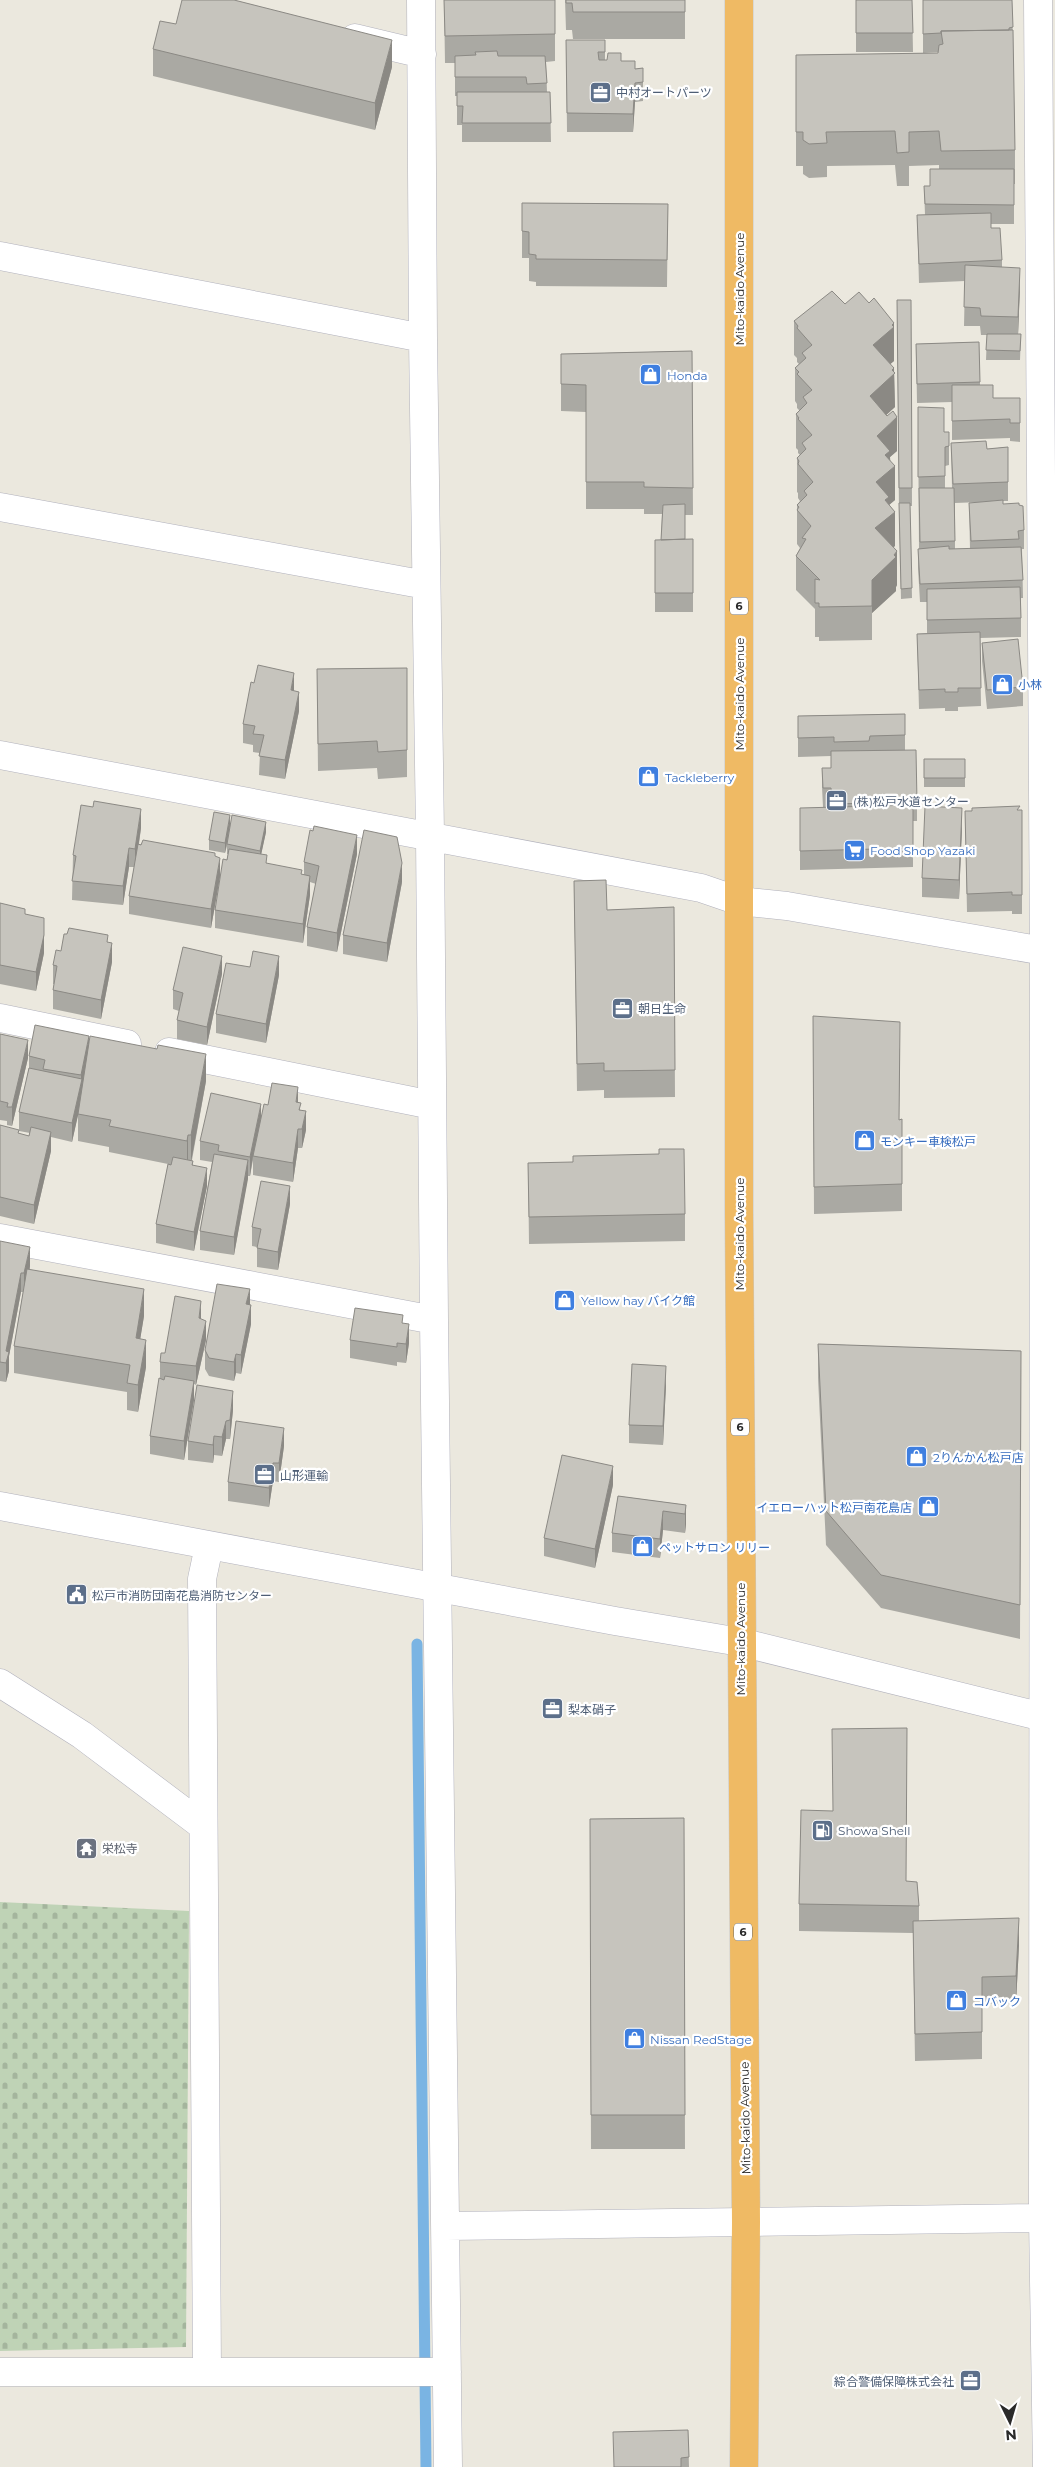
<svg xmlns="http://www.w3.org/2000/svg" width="1055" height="2467" font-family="Montserrat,'Noto Sans JP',sans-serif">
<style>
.cemetery{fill:url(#cemetery-stones)}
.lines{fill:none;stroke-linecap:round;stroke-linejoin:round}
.stream{stroke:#7ab4e3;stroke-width:11}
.street-casing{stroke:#b1b1bc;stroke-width:29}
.secondary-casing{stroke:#b1b1bc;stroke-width:29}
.highway-casing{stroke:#c8c8c8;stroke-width:29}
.street{stroke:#fff;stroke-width:28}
.secondary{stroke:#fff;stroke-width:28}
.highway{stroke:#efba64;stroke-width:28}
.wall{fill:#aaa9a3;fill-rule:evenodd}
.shaded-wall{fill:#8b8984}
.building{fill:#c6c4bd;stroke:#8b8984}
.labels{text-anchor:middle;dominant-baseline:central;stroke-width:4.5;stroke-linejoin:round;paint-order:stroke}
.shield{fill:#fff;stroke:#6a6a6a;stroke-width:1}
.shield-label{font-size:11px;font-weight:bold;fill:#2a2a2a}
.service-label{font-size:12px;fill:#4e5e75;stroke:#fff;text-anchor:start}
.street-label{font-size:12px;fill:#2a2a2a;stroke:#fff}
.shop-label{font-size:12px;fill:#366cbe;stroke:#fff;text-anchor:start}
.worship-label{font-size:12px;fill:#5b616d;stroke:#fff;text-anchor:start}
</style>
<defs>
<pattern id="cemetery-stones" width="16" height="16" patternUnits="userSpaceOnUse" patternTransform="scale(1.25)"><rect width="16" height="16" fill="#bfd3b6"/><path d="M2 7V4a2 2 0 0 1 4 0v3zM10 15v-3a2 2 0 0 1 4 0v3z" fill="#a4b59d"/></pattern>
</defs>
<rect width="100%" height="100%" fill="#ebe8de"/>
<path class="cemetery" d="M0 1902 189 1911 186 2347 0 2351Z"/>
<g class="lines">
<path class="stream" d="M417 1644 426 2467"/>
<defs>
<path id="street" d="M421 0 423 338 430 835 434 1320 448 2467
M1038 0 1044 951 1043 2218 1047 2467
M355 38 422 54
M0 256 423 338
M0 507 426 585
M0 755 701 888 739 901 787 906 1055 953
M0 1018 127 1044
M169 1052 432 1105
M0 1238 434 1320
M0 1683 82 1735 203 1826
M446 2226 1043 2218 1055 2221
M0 2372H447
M207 2372 202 1579 209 1546"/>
<path id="secondary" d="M0 1506 615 1621 740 1642 1055 1720"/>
<path id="highway" d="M739 0V1212L746 2222 744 2467"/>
</defs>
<use href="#street" class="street-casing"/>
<use href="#secondary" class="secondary-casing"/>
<use href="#highway" class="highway-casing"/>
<use href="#street" class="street"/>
<use href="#secondary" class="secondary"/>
<use href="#highway" class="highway"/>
</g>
<path class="wall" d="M444 0H555V61L546 62 547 92H550L551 142H462V125H457V96H455V63H445Z
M565 0H685V39H573L572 30H566Z
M856 0H912L913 52H856Z
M923 0H1012L1015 150V184H1014V224H991V228L1002 260V267L1020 286 1018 334H1021L1020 360H986L987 335H981L980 326H964L965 281 919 283 917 215H925L924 186H930L939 169V165L909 166V186H897L895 165 827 166V177L809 178 803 174V166H796V55L938 53V52L923 53Z
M566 40H605V60L621 61 635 69 643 68V101L635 102 633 132H567Z
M153 49 392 67 375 130 153 76Z
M522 203 668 204 667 287 536 286V282L529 281V258H522Z
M897 300H911L912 506H910L912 598 901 599 899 513Z
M794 321 894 357V361L890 364 894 373 895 407 886 415 897 451 890 457 895 500 889 505 895 546 893 547 897 585 896 587V591L872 613V640L819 641V637H815V609L796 590V556L800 548 797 544V505L800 501 798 498V493L797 492V458L800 455 798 453V450L796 448V414L800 411 797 408V404L795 401V368L799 364 797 362V358L794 355Z
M979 342 980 385 993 398H1020V442L1010 441V438L952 440V402L917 403 916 344Z
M692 351 693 515H685V539H693V612H655V540H661L662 514H644V509H586V412L561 411V354Z
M918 407 944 432 949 446V465L945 466V488H952L951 443 987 449 1008 447V501H1003V504L1024 530V549H1022L1023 598H1021V637L980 638 981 706 958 707V711H945V708L919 709 917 634 927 633V602H920L918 568V549H919ZM981 502 969 503 970 549H955V503Z
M982 643 1023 687V706L987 709 982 661Z
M407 668V777L378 779 377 768 318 771 317 669Z
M294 691 299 711 285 779 259 775 260 753 253 752V745L243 743V724Z
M905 714V750L917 802V821H913V867L800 870V808H831V807H823L822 787V768H831V756L798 757V716Z
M924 759H965V787H924Z
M1022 810V914H1012V911L967 912 965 811Z
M230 825 266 832 261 854 267 864 302 874 304 875V862L357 854 337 952 307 946V927L316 884 310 882V895L303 943 215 928V910L228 854H227V846L225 853 209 850V840Z
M962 827 959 899 922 897V878Z
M141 828 139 844 215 857 220 877 211 928 129 914V896L134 867H129L123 905 72 900 73 855Z
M574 881 607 910 674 907 675 1097 604 1098V1090L577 1091Z
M402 882 387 962 343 954V935Z
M0 903 25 914 44 953 36 991 0 984Z
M108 942 112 962 101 1019 53 1009V990L54 984H53V965L61 951Z
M222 974 207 1045 177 1039V1020L179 1011 173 1009V990Z
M279 975 266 1043 216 1033V1014Z
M813 1016 900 1049 899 1120 902 1119V1211L814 1214Z
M0 1034 28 1058 12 1126 7 1125V1121L0 1120Z
M89 1045 206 1081 192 1160 193 1165 207 1186 194 1251 156 1243V1224L168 1164 109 1152V1147L78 1141V1114L72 1142 51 1137V1151L34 1224 0 1216V1125L19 1134 29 1136 30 1133 19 1131V1112L29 1068V1056Z
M298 1102 306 1130 302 1148H298L293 1182 253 1175V1160L250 1176H248L234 1255 200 1250V1231L212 1162 200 1160V1141L261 1117 268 1105Z
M528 1163 685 1214V1241L529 1244Z
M290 1204 278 1270 257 1267V1247L252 1246V1227Z
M0 1241 30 1266V1270L144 1316 140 1339 146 1367 138 1412 127 1410V1392L14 1373V1346L23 1292H21L9 1356V1371L6 1382 0 1381Z
M250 1305 251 1324 241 1374 236 1373 234 1381 209 1376 205 1369V1350Z
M201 1319 206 1340 196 1385 194 1384V1400L184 1460 150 1454V1436L160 1379V1362L165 1353Z
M403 1323 409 1343 406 1363 397 1362V1366L350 1358V1340Z
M818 1344 1021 1351 1020 1639 881 1608 826 1545 818 1378Z
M666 1385 663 1445 629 1443V1425Z
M233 1410 230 1439H226L222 1456 214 1455 213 1463 188 1460V1441Z
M284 1446 279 1482 273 1481 269 1507 228 1501V1482Z
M613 1485 595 1568 544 1556V1538Z
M618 1496 686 1505V1524L685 1533 663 1530 660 1558 612 1552V1533Z
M684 1818 685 2149H591L590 1819Z
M906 1881 919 1906V1921L1019 1945 1016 2003 982 2004V2059L915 2061 913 1933 799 1931V1904Z
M688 2430 689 2467H613Z"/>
<path class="shaded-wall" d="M392 40V67L375 130V103Z
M635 83V102L633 132V114Z
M1020 268V286L1018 336V317Z
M894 323V361L873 379V345Z
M894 368 895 407 870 430V396Z
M897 417V451L890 457V470L895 466V500L889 505 895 512V546L875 562 877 436Z
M897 551V585L896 587V591L872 613V580Z
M294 673V692L291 690Z
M299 692V711L285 779V760Z
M962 808V827L959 899V880Z
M141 809V828L135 868V849Z
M230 815V825L225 853V843Z
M266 822V832L260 860V851Z
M357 835V854L337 952V933Z
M129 848V867L123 905V886Z
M220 858V877L211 928V909Z
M402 863V882L387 962V943Z
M310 876V895L303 943V924Z
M44 918V953L36 991V972Z
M112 943V962L101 1019V1000Z
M222 956V974L207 1045V1027Z
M279 956V975L266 1043V1024Z
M89 1036V1054L82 1098 72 1142V1123L81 1083V1075Z
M28 1040V1058L12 1126V1107Z
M206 1054V1081L191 1162V1135Z
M298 1087V1106L296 1102Z
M261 1104V1123L253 1156 250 1176V1157Z
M306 1111V1130L302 1148V1129Z
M298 1129V1148L293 1182V1163Z
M51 1132V1151L34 1224V1205Z
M188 1135V1162L187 1168V1141Z
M248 1160V1179L234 1255V1237Z
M207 1168V1186L194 1251V1232Z
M290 1186V1204L278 1270V1252Z
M30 1247V1266L24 1292V1273Z
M21 1273V1292L9 1356V1371L6 1382V1351Z
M144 1289V1316L136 1365V1338Z
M250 1289V1308L246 1304Z
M201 1301V1320L199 1318Z
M251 1305V1324L241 1374V1355Z
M206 1321V1340L196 1385V1366Z
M409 1324V1343L406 1363V1344Z
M146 1340V1367L138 1412V1385Z
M236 1354V1373L234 1381V1362Z
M666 1366V1385L663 1445V1426Z
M194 1381V1400L184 1460V1441Z
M233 1391V1410L230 1439V1420Z
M226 1421V1439L222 1456V1437Z
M284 1428V1446L279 1482V1463Z
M214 1436V1455L213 1463V1445Z
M273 1463V1481L269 1507V1488Z
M613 1466V1485L595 1568V1549Z
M686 1505V1524L685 1533V1514Z
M663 1511V1530L660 1558V1539Z
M1019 1918V1945L1016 2003V1976Z"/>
<path class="building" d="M182 0H234L392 40 375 103 153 49 160 21 176 24Z
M444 0H555V34L445 36Z
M566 0H685V12H573L572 3H566Z
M856 0H912L913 33H856Z
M923 0H1012L1013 27 1009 28V30L941 31V33L923 34Z
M1013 30 1015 150 941 151 939 131 909 132V152L897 153 895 131 826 132 827 143 809 144 803 140V132H796V55L938 53 939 45 943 44 941 31Z
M566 40H605V52H598L599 60H607L608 53H621V61H635V69L643 68V82L635 83 633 114 567 113Z
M497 51 498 56H545L547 83 527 84 526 77H455V56L476 55 475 52Z
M457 92H550L551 123H462L463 106H457Z
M930 169H1014V205L925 204 924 186H930Z
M522 203 668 204 667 260 536 259V255L529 254V232L522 231Z
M991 213V228H1000L1002 260 919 264 917 215Z
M965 265 1020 268 1018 317 981 316 980 308 964 307Z
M832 291 845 304 859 292 869 303 874 298 894 323 892 325 894 327 873 345 894 368 892 370 895 373 870 396 887 416 893 411 897 417 877 436 890 451 885 455 895 466 876 482 889 497 885 500 895 512 875 528 897 551 894 555 896 557 872 580V606L819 607V603H815V579L820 580 796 556 806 539 802 538 811 526 797 510 799 507 797 505 807 495 804 491 813 482 798 464 799 461 797 458 806 449 802 443 812 435 798 419 799 418 796 414 807 403 803 397 812 390 797 374 799 372 795 368 806 358 802 353 812 345 797 328 798 326 794 321Z
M897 300H911L912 488H899Z
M987 334H1021L1020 351 986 350Z
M979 342 980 382 917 384 916 344Z
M692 351 693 488 644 487V482H586V385L561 384V354Z
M952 385H993V398H1020V423H1010V419L952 421Z
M918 407 944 408V432H949V446L945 447V476L918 477Z
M986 441 987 449 1008 447V482L953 484 951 443Z
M919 488H954L955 541 920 542Z
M1003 500V504L1019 503V505L1023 506 1024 530 1018 531 1019 539 971 541 969 503Z
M899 503H910L912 588 901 589Z
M685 504V539L661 540 663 505Z
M693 539V593H655V540Z
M949 546V549L1021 547 1023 580 920 584 918 549Z
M1020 587 1021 618 927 620V589Z
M980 632 981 688H958V692H945V689L919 690 917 634Z
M1018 639 1023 687 987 690 982 643Z
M258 665 294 673 291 690 299 692 285 760 259 756 264 735 253 734 255 726 243 724 251 682 254 683Z
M407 668V750L378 752 377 741 318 744 317 669Z
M905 714V735L870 736 869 741 834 742V737L798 738V716Z
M916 750 917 802 832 804 831 788H823L822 768H831V751Z
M924 759H965V778H924Z
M94 801 141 809 135 849 129 848 123 886 72 881 76 856 73 855 81 805 93 807Z
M913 805V848L800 851V808Z
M925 806 962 808 959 880 922 878Z
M1020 806 1017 810H1022V895H1012V892L967 894 965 811H972V808Z
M214 812 230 815 225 843 209 840Z
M232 815 266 822 260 851 227 844Z
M314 826 357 835 337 933 307 927 319 866 304 862 310 830 313 831Z
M364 830 397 837 402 863 387 943 343 935Z
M143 840 215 853V856L220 858 211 909 129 896 138 844 141 845Z
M229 849 267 855 266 863 302 870 301 874 310 876 303 924 215 910 223 859 227 860Z
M606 880 607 910 674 907 675 1070 604 1071V1063L577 1064 574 881Z
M0 903 25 909V914L44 918V935L36 972 0 965Z
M69 928 108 935 107 942 112 943 101 1000 53 990 57 966 53 965 56 950 61 951 64 934H67Z
M183 947 222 956 207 1027 177 1020 183 993 173 990Z
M253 951 279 956 266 1024 216 1014 226 963 250 967Z
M813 1016 900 1022 899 1120 902 1119V1184L814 1187Z
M35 1025 89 1036 81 1075 43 1069 45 1060 29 1056Z
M0 1034 28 1040 12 1107H7L8 1103 0 1101Z
M90 1036 157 1049 158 1045 206 1054 191 1135H188L187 1141 109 1126 111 1120 78 1114Z
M29 1068 82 1079 72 1123 19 1112Z
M272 1083 298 1087 296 1102 301 1103 299 1110 306 1111 302 1129H298L293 1163 253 1156 264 1104 268 1105Z
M211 1093 261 1104 250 1157 218 1151 219 1145 200 1141Z
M0 1125 19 1130 18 1133 29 1136 31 1127 51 1132 34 1205 0 1197Z
M659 1149H684L685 1214 529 1217 528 1163 573 1162V1156L659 1154Z
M214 1154 248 1160 234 1237 200 1231Z
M173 1157 193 1161 192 1165 207 1168 194 1232 156 1224 168 1164 171 1165Z
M261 1181 290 1186 278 1252 257 1248 261 1229 252 1227Z
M0 1241 30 1247 24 1273H21L6 1351 9 1352 6 1363 0 1362Z
M27 1269 144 1289 136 1338 146 1340 138 1385 127 1383 130 1365 14 1346Z
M217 1284 250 1289 246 1304 251 1305 241 1355 236 1354 234 1362 209 1358 205 1350Z
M175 1296 201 1301 199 1318 206 1321 196 1366 160 1362 161 1353H165Z
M355 1308 403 1315 402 1323 409 1324 406 1344 397 1343V1347L350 1340Z
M818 1344 1021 1351 1020 1605 881 1575 826 1511Z
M632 1364 666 1366 663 1426 629 1425Z
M165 1376 194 1381 184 1441 150 1436 159 1378 164 1380Z
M197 1385 233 1391 230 1420 226 1421 222 1437 214 1436 213 1445 188 1441Z
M236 1421 284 1428 279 1463H273L269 1488 228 1482Z
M562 1455 613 1466 595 1549 544 1538Z
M618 1496 686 1505 685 1514 663 1511 660 1539 612 1533Z
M907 1728 906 1881 917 1882 919 1906 799 1904 801 1810 833 1811 832 1729Z
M684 1818 685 2115H591L590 1819Z
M1019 1918 1016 1976 982 1977V2032L915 2034 913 1921Z
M688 2430 689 2457 681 2458V2467H614L613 2432Z"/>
<defs>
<symbol id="office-square" viewBox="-11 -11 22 22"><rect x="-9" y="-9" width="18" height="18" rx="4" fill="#5c6f8a" stroke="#fff"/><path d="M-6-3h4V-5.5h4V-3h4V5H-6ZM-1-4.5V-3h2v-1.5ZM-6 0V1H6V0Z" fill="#fff"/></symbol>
<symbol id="shop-square" viewBox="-11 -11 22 22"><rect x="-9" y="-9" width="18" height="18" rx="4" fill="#3f7fe0" stroke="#fff"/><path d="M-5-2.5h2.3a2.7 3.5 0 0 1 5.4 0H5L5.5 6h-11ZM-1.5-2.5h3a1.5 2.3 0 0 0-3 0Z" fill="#fff"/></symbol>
<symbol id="supermarket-square" viewBox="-11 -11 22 22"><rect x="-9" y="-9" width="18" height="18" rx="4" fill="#3f7fe0" stroke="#fff"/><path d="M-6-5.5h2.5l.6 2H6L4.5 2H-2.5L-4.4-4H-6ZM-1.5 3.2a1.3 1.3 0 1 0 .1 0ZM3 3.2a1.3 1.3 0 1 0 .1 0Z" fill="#fff"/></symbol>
<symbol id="civic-square" viewBox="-11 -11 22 22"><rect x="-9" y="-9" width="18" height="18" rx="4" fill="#5c6f8a" stroke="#fff"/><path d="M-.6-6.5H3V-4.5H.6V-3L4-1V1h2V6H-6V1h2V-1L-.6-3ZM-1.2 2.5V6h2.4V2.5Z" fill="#fff"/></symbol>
<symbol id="fuel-square" viewBox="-11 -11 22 22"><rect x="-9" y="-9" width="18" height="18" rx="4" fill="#5c6f8a" stroke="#fff"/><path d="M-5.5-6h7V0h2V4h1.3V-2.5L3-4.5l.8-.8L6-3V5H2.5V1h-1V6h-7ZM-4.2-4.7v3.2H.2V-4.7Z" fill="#fff"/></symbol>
<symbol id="temple-square" viewBox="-11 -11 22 22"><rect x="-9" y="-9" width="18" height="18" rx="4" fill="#6b7280" stroke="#fff"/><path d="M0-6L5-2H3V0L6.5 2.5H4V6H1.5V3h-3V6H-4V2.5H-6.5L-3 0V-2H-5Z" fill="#fff"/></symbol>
</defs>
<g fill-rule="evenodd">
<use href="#office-square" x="588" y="80" width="25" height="25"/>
<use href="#shop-square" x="638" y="362" width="25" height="25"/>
<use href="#shop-square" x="990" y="672" width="25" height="25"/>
<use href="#shop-square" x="636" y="764" width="25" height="25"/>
<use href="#office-square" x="824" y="788" width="25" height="25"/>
<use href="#supermarket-square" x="842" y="838" width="25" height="25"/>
<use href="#office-square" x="610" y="996" width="25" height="25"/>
<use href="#shop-square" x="852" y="1128" width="25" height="25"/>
<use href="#shop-square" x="552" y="1288" width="25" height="25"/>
<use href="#shop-square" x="904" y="1444" width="25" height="25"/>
<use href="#office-square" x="252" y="1462" width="25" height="25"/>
<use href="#shop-square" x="916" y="1494" width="25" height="25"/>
<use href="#shop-square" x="630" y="1534" width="25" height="25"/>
<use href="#civic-square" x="64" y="1582" width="25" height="25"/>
<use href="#office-square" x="540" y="1696" width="25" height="25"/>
<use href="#fuel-square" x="810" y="1818" width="25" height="25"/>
<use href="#temple-square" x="74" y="1836" width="25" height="25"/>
<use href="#shop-square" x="944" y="1988" width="25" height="25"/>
<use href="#shop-square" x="622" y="2026" width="25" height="25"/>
<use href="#office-square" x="958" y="2368" width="25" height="25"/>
</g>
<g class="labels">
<g class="shield">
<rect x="730" y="597.5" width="18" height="17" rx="4"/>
<rect x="731" y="1418.5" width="18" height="17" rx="4"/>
<rect x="734" y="1923.5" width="18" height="17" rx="4"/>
</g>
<g class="shield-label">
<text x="739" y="606">6</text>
<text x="740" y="1427">6</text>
<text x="743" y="1932">6</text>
</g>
<g class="service-label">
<text x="616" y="92">中村オートパーツ</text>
<text x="853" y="801">(株)松戸水道センター</text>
<text x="638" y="1008">朝日生命</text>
<text x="280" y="1475">山形運輸</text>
<text x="92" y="1595">松戸市消防団南花島消防センター</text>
<text x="568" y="1709">梨本硝子</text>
<text x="838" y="1830">Showa Shell</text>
<text x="954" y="2381" text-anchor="end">綜合警備保障株式会社</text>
</g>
<g class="street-label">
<text transform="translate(739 289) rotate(-90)">Mito-kaido Avenue</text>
<text transform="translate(739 694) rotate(-90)">Mito-kaido Avenue</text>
<text transform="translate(739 1234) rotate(-90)">Mito-kaido Avenue</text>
<text transform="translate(740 1639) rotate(-90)">Mito-kaido Avenue</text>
<text transform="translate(745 2118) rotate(-91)">Mito-kaido Avenue</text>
</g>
<g class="shop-label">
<text x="667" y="375">Honda</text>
<text x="1018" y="684">小林</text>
<text x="665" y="777">Tackleberry</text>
<text x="870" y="850">Food Shop Yazaki</text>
<text x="880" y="1141">モンキー車検松戸</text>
<text x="581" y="1300">Yellow hay バイク館</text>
<text x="933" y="1457">2りんかん松戸店</text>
<text x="912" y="1507" text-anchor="end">イエローハット松戸南花島店</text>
<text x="659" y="1547">ペットサロン リリー</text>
<text x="973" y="2001">コバック</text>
<text x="650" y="2039">Nissan RedStage</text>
</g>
<g class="worship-label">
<text x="102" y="1848">栄松寺</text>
</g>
</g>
<g transform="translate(1010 2422) rotate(175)" stroke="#ffffff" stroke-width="4" paint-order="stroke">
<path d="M0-4L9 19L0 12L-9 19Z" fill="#2a2a2a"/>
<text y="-8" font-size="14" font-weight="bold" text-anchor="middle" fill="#2a2a2a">N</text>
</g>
</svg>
